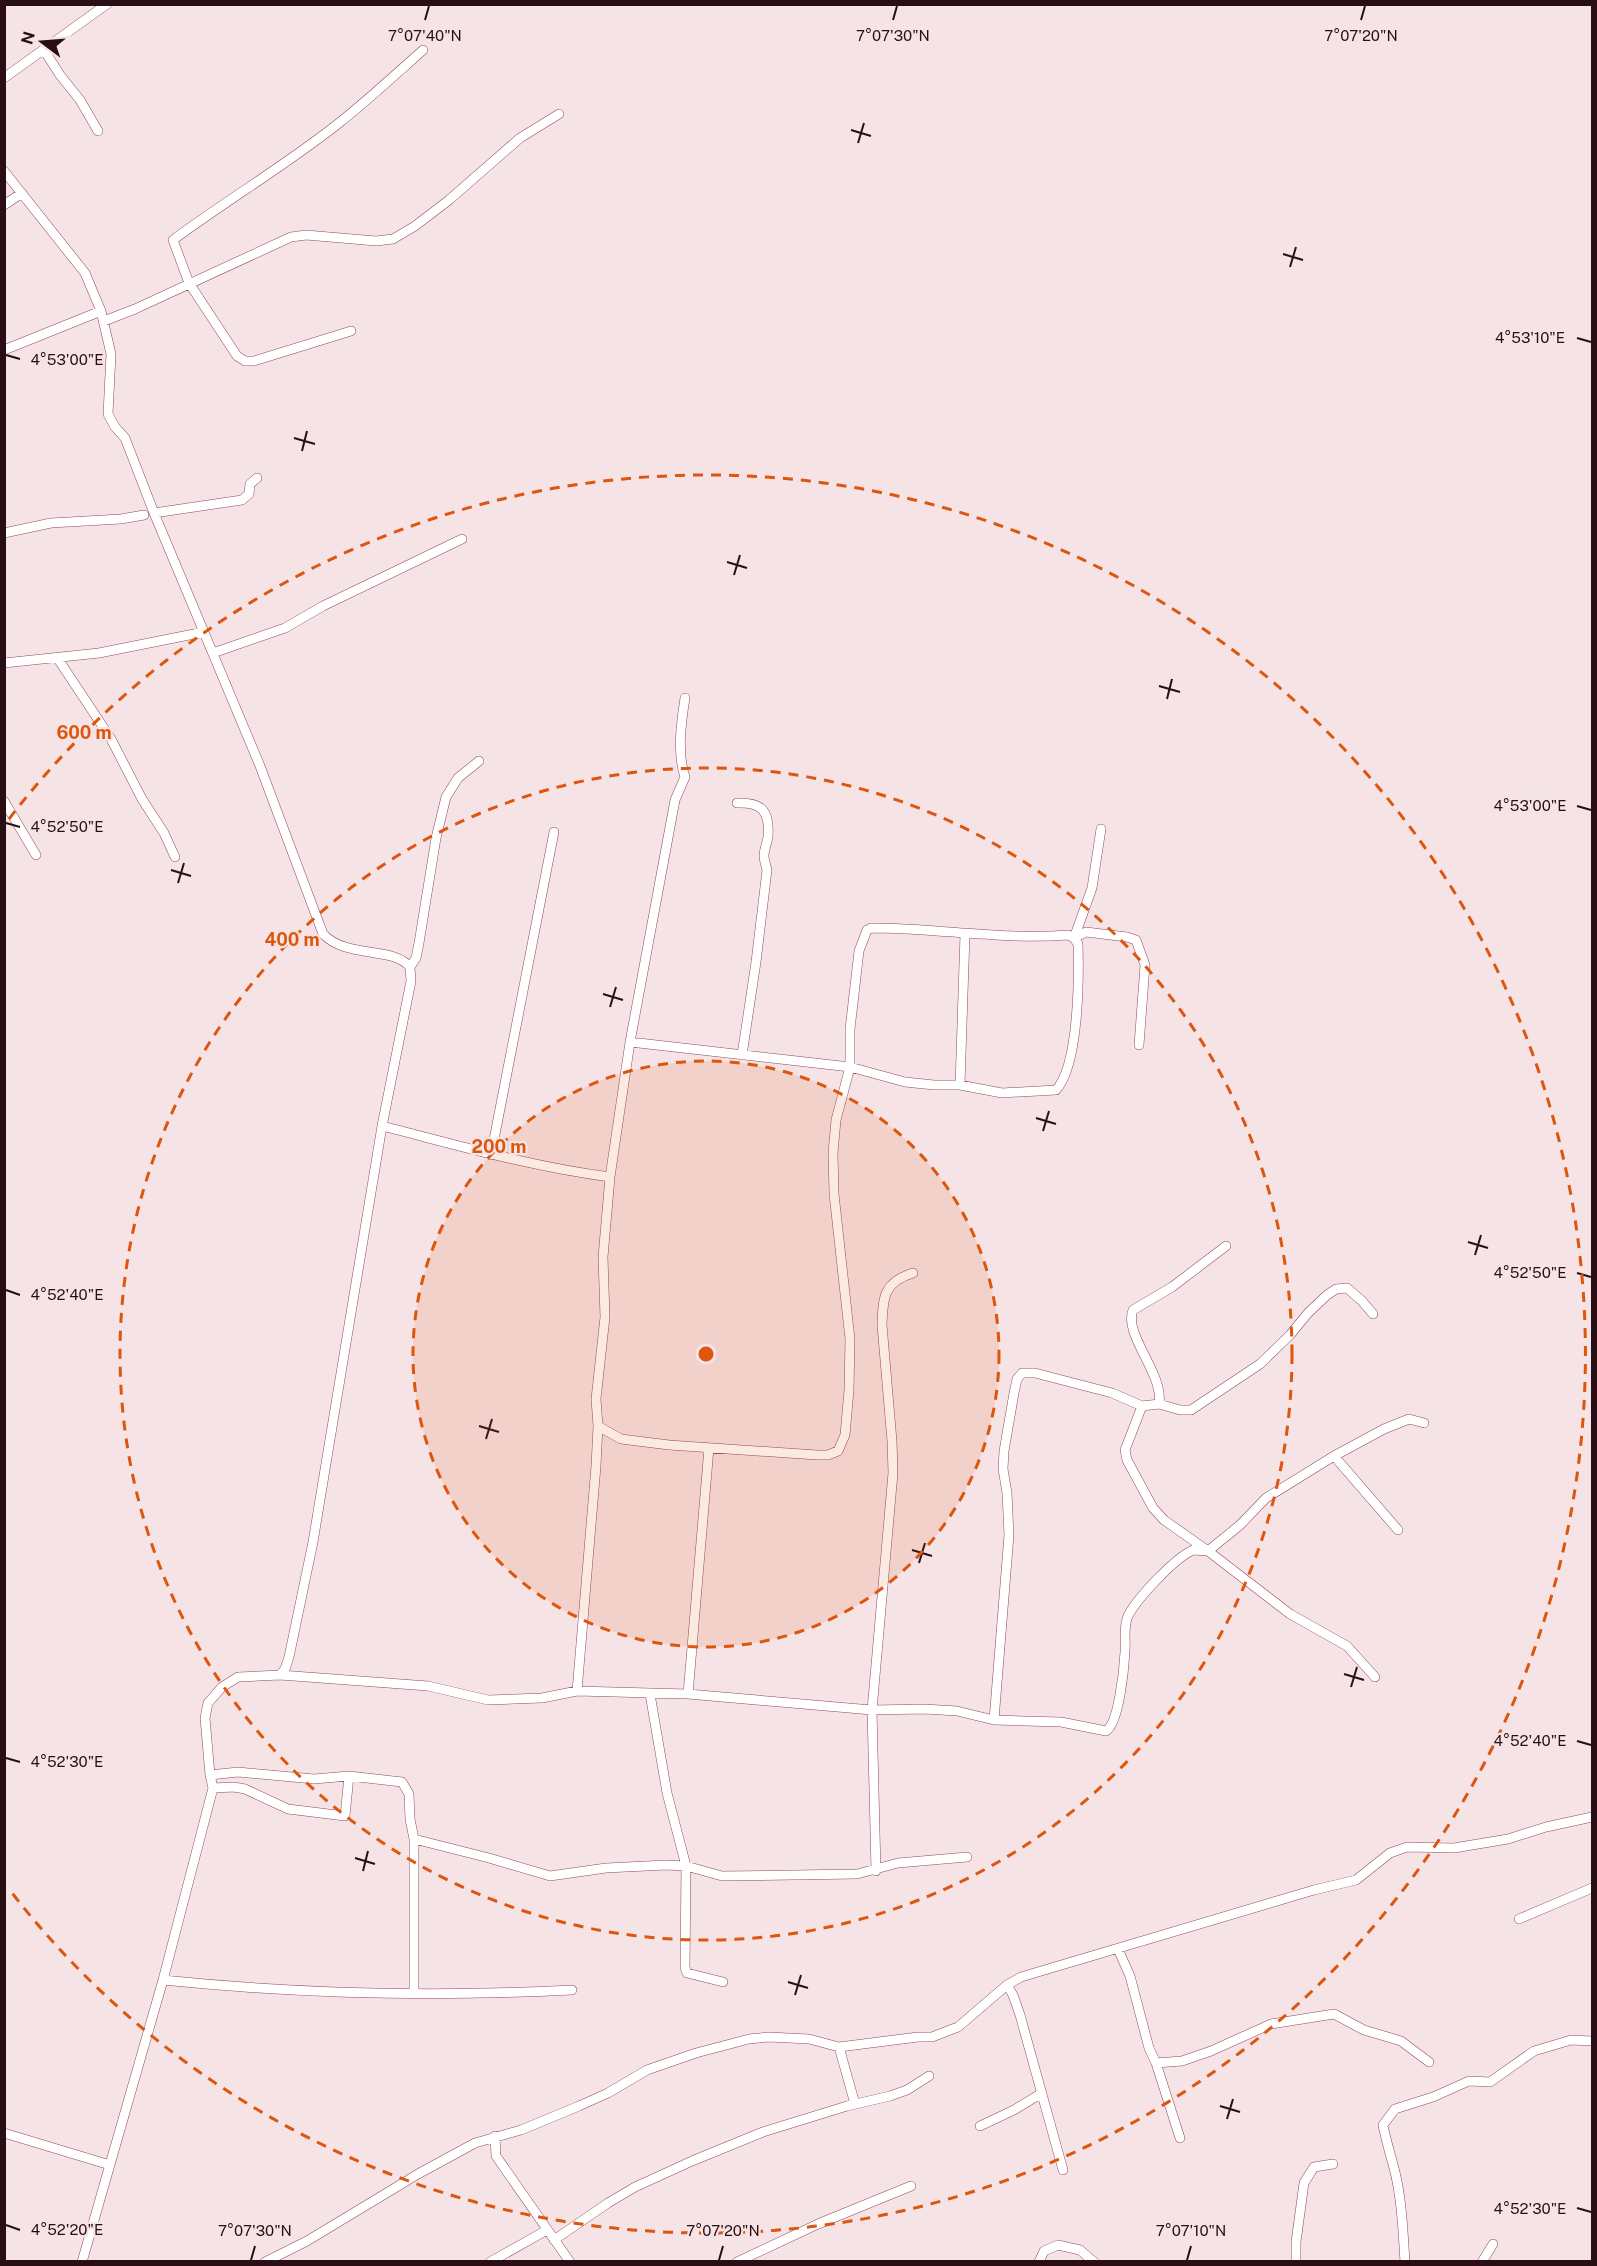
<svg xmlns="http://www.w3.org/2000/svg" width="1597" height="2266" font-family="'Public Sans',sans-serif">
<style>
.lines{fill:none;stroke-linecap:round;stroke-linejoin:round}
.street-casing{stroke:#90495a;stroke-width:10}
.street{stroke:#fff;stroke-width:9}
.ticks{fill:none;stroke:#2a0e15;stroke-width:2}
.ring{fill:none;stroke:#de550c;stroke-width:3;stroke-dasharray:10 8}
.ticks-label{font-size:15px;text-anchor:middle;fill:#2a0e15;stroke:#f5e3e6;stroke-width:4.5;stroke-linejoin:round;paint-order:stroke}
.centre{fill:#de550c;stroke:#f5e3e6;stroke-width:3}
.ring-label{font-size:18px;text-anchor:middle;font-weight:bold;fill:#de550c;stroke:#f5e3e6;stroke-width:4.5;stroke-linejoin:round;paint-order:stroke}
</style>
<rect width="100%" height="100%" fill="#f5e3e6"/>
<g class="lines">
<defs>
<path id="street" d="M44 50 60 75 80 100 98 131
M4 78 107 4
M4 171 85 273 101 311 111 354 108 414 115 427 125 438 154 513 260 766 323 934C347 959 393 946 410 967L411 981 382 1126 313 1542 289 1657 285 1669 280 1675 238 1677 222 1687 208 1703 205 1718 210 1775 213 1788 163 1980 82 2262
M4 205 22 193
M104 321 135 309 291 237 306 235 376 241 393 239 415 226 449 200 520 138 559 114
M351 331 254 361H245L237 356 189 283 173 240C227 200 286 165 339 123 368 100 395 75 423 50
M4 350 101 311
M154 513 242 500 249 494 250 484 257 478
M4 533 51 523 121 519 144 515
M213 653 285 628 323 606 462 539
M58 659 111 739 142 799 164 833 175 857
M4 663 99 653 204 632
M4 801 36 855
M737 803C762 802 770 811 768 837 767 843 764 850 764 856 764 860 766 866 767 870L756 962 742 1055
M410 967 416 958 419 943 436 838 446 797 458 778 479 761
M630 1042 850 1067 905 1082 934 1085H960L1002 1093 1056 1090C1079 1065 1079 978 1078 944L1074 938 1092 888 1101 829
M960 1085 965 934
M382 1126C457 1145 532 1167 610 1177
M491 1155 554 832
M1159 1404C1164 1373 1123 1335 1133 1310L1172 1287 1226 1246
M1142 1406 1125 1450 1127 1460 1153 1508 1164 1520 1208 1551 1290 1614 1347 1646 1375 1677
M598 1426 621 1439 669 1445 817 1455H828L838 1451 845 1435 849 1390 850 1339 834 1194 833 1153 836 1120 850 1067V1029L859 951 867 930 871 928C937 928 1002 940 1068 935L1074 938 1086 932 1127 937 1136 940 1145 965 1139 1045
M1334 1456 1384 1429 1409 1419 1424 1423
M280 1675 428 1686 488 1700 542 1698 577 1691 688 1694 872 1710 924 1709 957 1711 994 1720 1061 1722 1106 1731C1119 1723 1124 1669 1125 1652 1126 1640 1123 1627 1128 1616 1137 1598 1175 1558 1193 1550L1208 1551 1240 1525 1266 1498 1334 1456 1398 1530
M577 1691 596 1466 598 1426 596 1399 605 1317 603 1257 610 1177 630 1042 675 800 685 777C677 754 681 723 685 698
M650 1694 667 1793 686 1866 685 1967 687 1973 723 1982
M688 1694 709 1448
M994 1720 1009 1535 1007 1493 1003 1469 1004 1451 1014 1393 1017 1379 1022 1373H1035L1112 1393 1142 1406 1159 1404 1180 1410H1191L1260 1364 1290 1335 1308 1313 1327 1295 1336 1289 1347 1288 1362 1301 1373 1314
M210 1775 238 1772 314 1779 349 1776
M213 1788 234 1787 245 1789 288 1809 345 1816 349 1776 402 1782 409 1794 410 1819 414 1839 489 1858 550 1876 606 1868 666 1865 686 1866 722 1876 857 1874 898 1863 967 1857
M876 1871 872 1710 893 1473 892 1441 882 1325C883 1296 884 1282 913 1273
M1519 1919 1592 1888
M1118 1949 1130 1976 1149 2048 1156 2063 1180 2138
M163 1980C299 1994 436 1997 572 1990
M1007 1985 1013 1995 1020 2015 1063 2170
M414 1992V1839
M839 2047 855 2104
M1156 2063 1182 2061 1211 2051 1271 2024 1334 2014 1364 2030 1401 2041 1429 2062
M980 2126 1014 2110 1042 2093
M4 2133 110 2165
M495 2136 496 2156 570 2262
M554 2240 608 2203 635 2187 692 2161 763 2132 847 2106 890 2096 907 2090 929 2076
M265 2262 307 2241 418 2174 475 2143 521 2130 579 2106 608 2093 647 2070 696 2053 749 2039 768 2037 809 2039 839 2047 918 2037H932L958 2027 1007 1985 1021 1977 1314 1890 1356 1880 1390 1853 1407 1847 1454 1848 1508 1839 1546 1827 1592 1817
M490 2262 547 2230
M737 2262 818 2224 911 2186
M1039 2262 1044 2251 1058 2245 1080 2250 1094 2262
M1296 2262V2242L1304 2183 1314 2167 1333 2164
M1405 2262C1403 2232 1402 2201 1395 2172 1391 2156 1386 2141 1383 2125L1395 2109 1433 2097 1469 2081 1490 2082 1534 2051 1571 2040 1592 2041
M1482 2262 1493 2244"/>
</defs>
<use href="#street" class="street-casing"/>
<use href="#street" class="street"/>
</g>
<path class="ticks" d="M425 20 429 6M893 20 897 6M1361 20 1365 6M851 130 871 136M858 143 864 123M1283 254 1303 260M1290 267 1296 247M1577 338 1591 342M6 355 20 359M294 438 315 444M302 451 307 431M727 562 747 568M734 575 740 555M1159 686 1180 692M1167 699 1172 679M1577 806 1591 810M6 823 20 827M171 870 191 876M178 883 184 863M603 994 623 1000M610 1007 616 987M1036 1118 1056 1124M1043 1131 1049 1111M1468 1242 1488 1248M1475 1255 1481 1235M1577 1273 1591 1277M6 1290 20 1295M479 1426 499 1432M486 1439 492 1419M912 1550 932 1556M919 1563 925 1543M1344 1674 1364 1680M1351 1687 1357 1667M1577 1741 1591 1745M6 1758 20 1762M355 1858 375 1864M363 1871 368 1851M788 1982 808 1988M795 1995 801 1975M1220 2106 1240 2112M1227 2119 1233 2099M1577 2208 1591 2212M6 2225 20 2230M251 2260 255 2246M719 2260 723 2246M1187 2260 1191 2246"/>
<circle cx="706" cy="1354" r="293" fill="#de550c" fill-opacity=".12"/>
<g class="ring">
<circle cx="706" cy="1354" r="293"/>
<circle cx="706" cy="1354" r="586"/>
<path d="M9 819A879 879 0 1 1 9 1889"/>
</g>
<g class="ticks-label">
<text x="425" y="41">7°07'40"N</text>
<text x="893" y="41">7°07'30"N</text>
<text x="1361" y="41">7°07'20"N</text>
<text x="1530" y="343">4°53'10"E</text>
<text x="67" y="365">4°53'00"E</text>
<text x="1530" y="811">4°53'00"E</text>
<text x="67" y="832">4°52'50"E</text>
<text x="1530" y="1278">4°52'50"E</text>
<text x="67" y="1300">4°52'40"E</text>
<text x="1530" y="1746">4°52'40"E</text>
<text x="67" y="1767">4°52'30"E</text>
<text x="1530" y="2214">4°52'30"E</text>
<text x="67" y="2235">4°52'20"E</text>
<text x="255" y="2236">7°07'30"N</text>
<text x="723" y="2236">7°07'20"N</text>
<text x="1191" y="2236">7°07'10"N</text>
</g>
<circle cx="706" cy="1354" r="9" class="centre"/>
<g class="ring-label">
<text x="84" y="739">600 m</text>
<text x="292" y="946">400 m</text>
<text x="499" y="1153">200 m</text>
</g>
<rect width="1597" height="2266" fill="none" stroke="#2a0e15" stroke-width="12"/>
<g transform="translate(42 42) rotate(286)" stroke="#f5e3e6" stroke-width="4.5" paint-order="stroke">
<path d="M0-4.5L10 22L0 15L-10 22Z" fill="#2a0e15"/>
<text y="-9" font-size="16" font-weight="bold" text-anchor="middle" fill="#2a0e15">N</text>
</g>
</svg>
